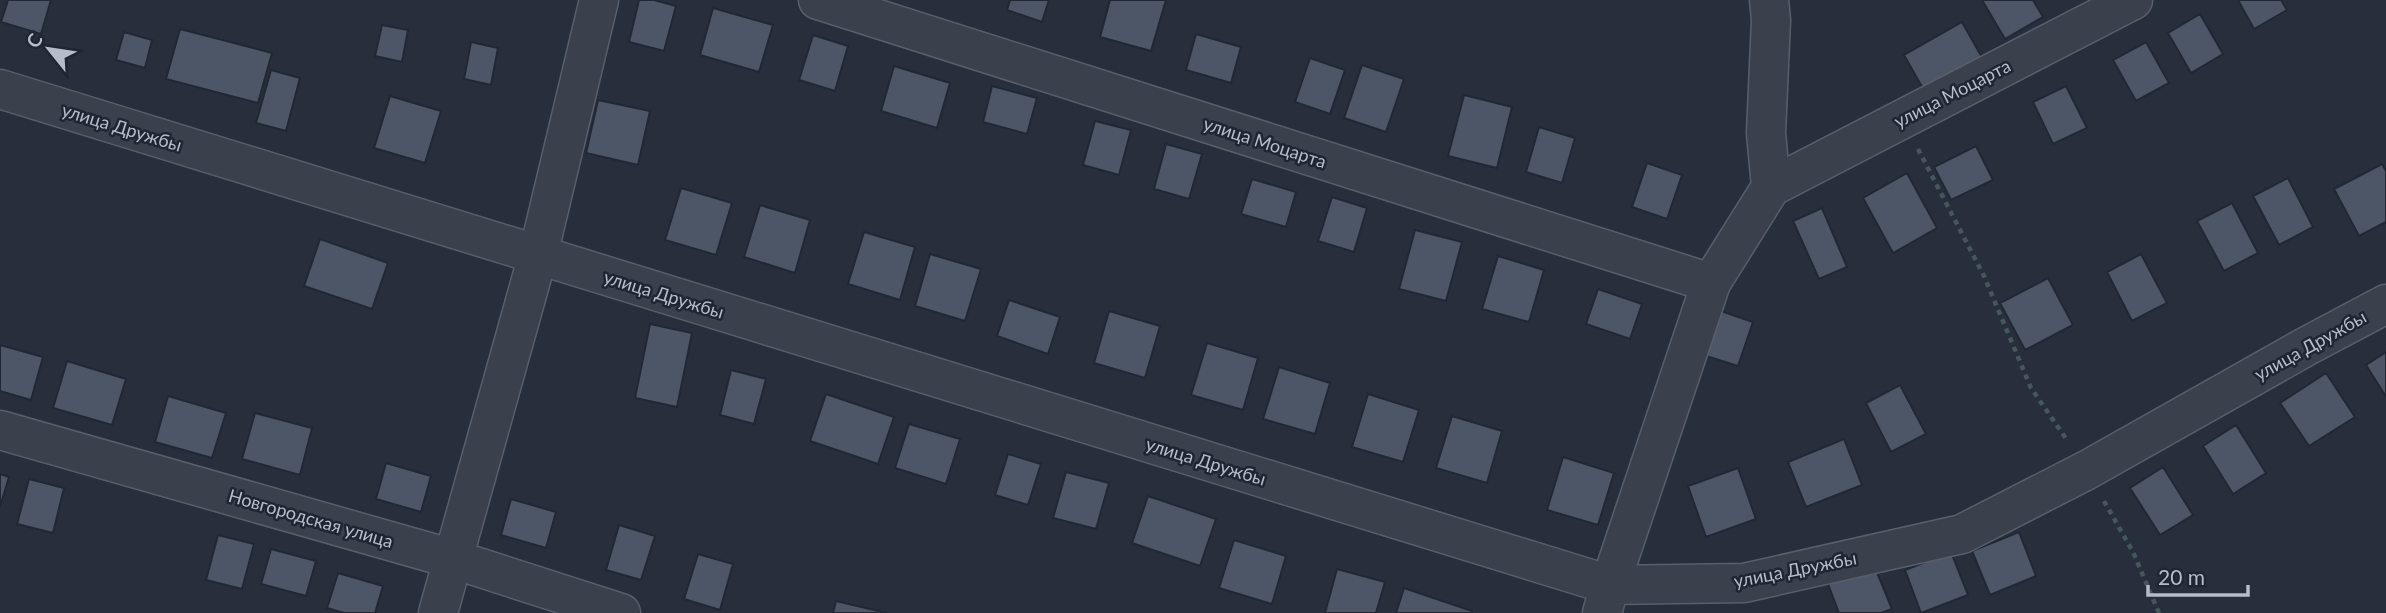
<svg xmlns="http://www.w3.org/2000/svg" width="2386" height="613" font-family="Lato,sans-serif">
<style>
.building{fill:#4d5666;stroke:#212835;stroke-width:2}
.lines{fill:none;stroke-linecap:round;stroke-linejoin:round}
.minor-casing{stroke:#585f6b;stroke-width:41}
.path{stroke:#46575b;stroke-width:4.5;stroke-dasharray:5 5;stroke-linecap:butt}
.minor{stroke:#3a414d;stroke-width:38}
.labels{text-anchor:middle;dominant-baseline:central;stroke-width:5;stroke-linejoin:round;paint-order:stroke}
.street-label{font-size:18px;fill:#b6bcc8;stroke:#1f2633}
</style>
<rect width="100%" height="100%" fill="#272f3d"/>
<path class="building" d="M8 0H51L41 34 1 22Z
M639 0H654L676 6 664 51 629 42Z
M1010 0H1049L1042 22 1007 10Z
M1110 0H1166L1151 51 1100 37Z
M1982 0H2033L2043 17 2005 39Z
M2238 0H2281L2287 10 2254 29Z
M713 8 773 25 759 72 700 55Z
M2200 14 2223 54 2191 73 2168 33Z
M1962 22 1988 68 1930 101 1904 55Z
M382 25 408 30 402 62 375 56Z
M180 29 272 53 258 103 166 79Z
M124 32 152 40 145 68 116 60Z
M1196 34 1241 47 1231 83 1186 70Z
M813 35 848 46 835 91 799 80Z
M471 42 498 48 491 85 464 79Z
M2146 42 2169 83 2136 101 2113 60Z
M1310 58 1345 70 1330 114 1295 102Z
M1362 65 1404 79 1386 132 1344 118Z
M894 66 950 83 937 128 881 111Z
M271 70 300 78 286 131 256 123Z
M992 86 1037 98 1027 134 983 122Z
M2066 86 2087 128 2053 144 2033 102Z
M1464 95 1512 107 1497 168 1448 156Z
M390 96 441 111 425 163 374 148Z
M598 100 650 111 638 165 586 153Z
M1095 121 1131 130 1119 175 1083 165Z
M1539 127 1575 138 1562 183 1526 172Z
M1166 144 1202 154 1189 199 1154 189Z
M1976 146 1993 180 1951 200 1934 167Z
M1647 163 1682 175 1667 219 1632 207Z
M2382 164 2386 171V222L2359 236 2334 189Z
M1907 173 1937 228 1893 253 1863 198Z
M2288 178 2313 227 2279 245 2253 196Z
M1252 179 1296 192 1286 227 1241 214Z
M681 188 732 203 716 255 665 240Z
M1332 197 1367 208 1354 252 1318 241Z
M2232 203 2258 253 2224 271 2197 221Z
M760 205 810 220 795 273 744 257Z
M1822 208 1847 267 1819 279 1793 221Z
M1415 230 1462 242 1446 301 1399 289Z
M864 232 915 247 900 300 848 284Z
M320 239 388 263 372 309 304 286Z
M930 254 981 269 965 321 915 306Z
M2141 254 2167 303 2132 321 2107 272Z
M1498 256 1544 270 1529 322 1482 309Z
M2048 278 2073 325 2025 350 2000 303Z
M1598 289 1642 304 1630 339 1586 324Z
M1009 300 1060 317 1048 354 997 336Z
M1718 310 1753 322 1738 366 1703 355Z
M1109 311 1160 326 1145 378 1094 363Z
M650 324 692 333 677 407 635 398Z
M1207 343 1258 358 1243 410 1191 395Z
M0 345 43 357 31 400 0 391Z
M2386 352V397L2366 365Z
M67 361 126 379 112 425 53 408Z
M1279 367 1330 383 1315 434 1263 419Z
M731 370 766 379 754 424 720 415Z
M2326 373 2355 417 2309 446 2280 403Z
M1900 385 1926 434 1891 452 1866 403Z
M826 394 894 417 878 464 810 441Z
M1368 394 1419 410 1403 462 1352 447Z
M168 396 226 413 212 458 155 442Z
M255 413 312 428 300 475 242 459Z
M1452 416 1502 431 1487 483 1436 468Z
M909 424 960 439 946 484 895 468Z
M2236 425 2266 473 2233 494 2203 446Z
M1844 439 1862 485 1806 507 1788 462Z
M1008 454 1041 464 1028 505 995 495Z
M1563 457 1614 473 1598 525 1547 510Z
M386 463 431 476 421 512 376 499Z
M2163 467 2193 515 2160 535 2130 488Z
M1738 468 1756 519 1706 537 1688 486Z
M1066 472 1109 483 1096 529 1053 518Z
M0 474 9 477 0 507Z
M29 479 64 488 53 533 17 524Z
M1148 496 1216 519 1200 566 1132 543Z
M511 499 556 512 546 548 501 535Z
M619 525 655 536 641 580 606 570Z
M2019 532 2036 576 1990 595 1972 551Z
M218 535 254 544 242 589 206 580Z
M1234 540 1286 556 1272 604 1219 588Z
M271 549 316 561 306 596 261 584Z
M1951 552 1968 595 1921 613 1905 570Z
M698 554 733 564 720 610 684 599Z
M1874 565 1892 609 1881 613H1839L1828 584Z
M1337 569 1385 582 1376 613H1325Z
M338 573 383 586 375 613H344L327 608Z
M1404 588 1472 611V613H1396Z
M836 601 887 613H833Z"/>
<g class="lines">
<defs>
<path id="minor" d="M818 0 1711 283
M0 89 1610 585 1744 583 1962 534 2087 470 2307 346 2386 304
M1771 187 2133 0
M0 430 453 559 621 613
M438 613 538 255 599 0
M1602 613 1610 585 1711 283 1771 187 1766 133 1771 20 1769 0"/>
</defs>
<use href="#minor" class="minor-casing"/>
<path class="path" d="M1918 149 1984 276 2031 388 2067 440
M2104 501 2133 552 2159 613"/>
<use href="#minor" class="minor"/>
</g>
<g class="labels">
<g class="street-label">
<text transform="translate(1952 93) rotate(-27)">улица Моцарта</text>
<text transform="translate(122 127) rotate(17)">улица Дружбы</text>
<text transform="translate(1265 142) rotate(18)">улица Моцарта</text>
<text transform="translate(664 294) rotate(17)">улица Дружбы</text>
<text transform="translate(2310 345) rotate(-29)">улица Дружбы</text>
<text transform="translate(1206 461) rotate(17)">улица Дружбы</text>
<text transform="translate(311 518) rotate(16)">Новгородская улица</text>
<text transform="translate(1795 569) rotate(-11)">улица Дружбы</text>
</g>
</g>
<g transform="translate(49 49) rotate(300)" stroke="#1f2633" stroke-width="5" paint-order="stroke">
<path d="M0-5L12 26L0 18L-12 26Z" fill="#b6bcc8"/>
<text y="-10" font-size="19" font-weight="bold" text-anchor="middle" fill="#b6bcc8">С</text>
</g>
<path d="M2148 585v10h100v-10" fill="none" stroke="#b6bcc8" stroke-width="3.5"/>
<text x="2158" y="585" font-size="21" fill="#b6bcc8" stroke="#1f2633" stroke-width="5" paint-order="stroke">20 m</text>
</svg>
